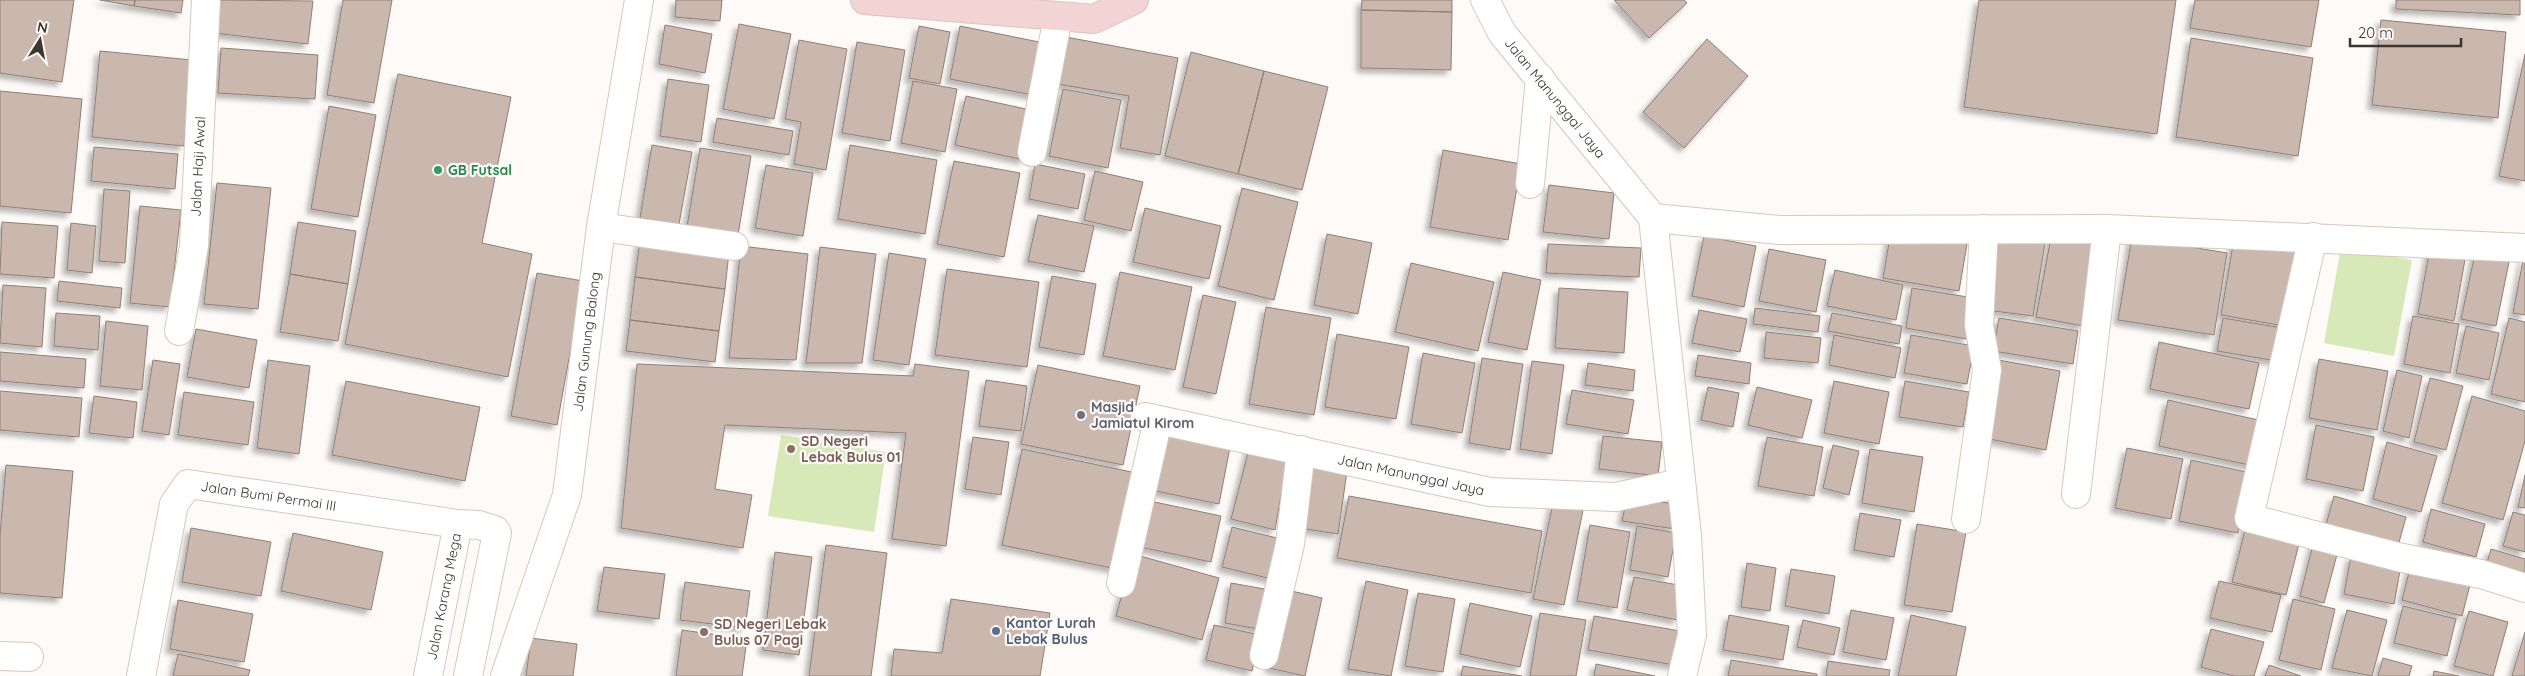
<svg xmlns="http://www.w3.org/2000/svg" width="2525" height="676" font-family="Quicksand,sans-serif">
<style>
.green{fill:#d7e8b9}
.building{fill:#cab8ae;stroke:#8f7f75;filter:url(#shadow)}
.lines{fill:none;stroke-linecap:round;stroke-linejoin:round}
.street-casing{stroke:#d6c8ba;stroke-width:30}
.secondary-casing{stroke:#d6c8ba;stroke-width:30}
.street{stroke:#fff;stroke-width:28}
.secondary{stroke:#f2d4d4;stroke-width:28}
.leisure-dot{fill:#2e9e5b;stroke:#fdfaf8;stroke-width:2}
.worship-dot{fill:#6b7280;stroke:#fdfaf8;stroke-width:2}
.education-dot{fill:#8d6e63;stroke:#fdfaf8;stroke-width:2}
.service-dot{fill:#5c6f8a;stroke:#fdfaf8;stroke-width:2}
.labels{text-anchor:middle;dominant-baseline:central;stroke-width:4.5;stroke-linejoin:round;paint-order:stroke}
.street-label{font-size:14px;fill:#3c3631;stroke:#fdfaf8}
.leisure-label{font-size:14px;font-weight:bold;fill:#27864d;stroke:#fdfaf8;text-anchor:start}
.worship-label{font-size:14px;font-weight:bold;fill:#5b616d;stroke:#fdfaf8;text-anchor:start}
.education-label{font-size:14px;font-weight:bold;fill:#785e54;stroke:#fdfaf8;text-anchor:start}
.service-label{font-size:14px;font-weight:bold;fill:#4e5e75;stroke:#fdfaf8;text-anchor:start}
</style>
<defs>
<filter id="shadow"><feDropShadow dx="-4.5" dy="4.5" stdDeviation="2.5" flood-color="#0004"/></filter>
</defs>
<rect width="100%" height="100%" fill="#fdfaf8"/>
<path class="green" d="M2341 247 2412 260 2394 356 2324 343Z
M781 435 886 452 874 532 768 516Z"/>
<path class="building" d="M0 0H74L62 82 0 73Z
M100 0H135L134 6Z
M135 0H183L181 13 134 6Z
M218 0 313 1 308 44 214 33Z
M343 0H392L374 103 327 95Z
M676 0H722L720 21 675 17Z
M1362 0H1452V12L1361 10Z
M1614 0H1684L1687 3 1649 38Z
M1979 0H2176L2157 134 1964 107Z
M2195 0H2319L2311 47 2190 28Z
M2396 0H2520V15L2396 9Z
M1361 10 1452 12 1451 70 1361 68Z
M2381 20 2506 32 2498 118 2372 105Z
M739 24 791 34 774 119 723 109Z
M665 25 712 34 705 73 659 64Z
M919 26 950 32 940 84 909 78Z
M960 26 1049 44 1038 96 950 79Z
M1066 37 1178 58 1160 155 1120 148 1129 96 1057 84Z
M2191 38 2313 58 2298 156 2176 137Z
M1707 39 1748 76 1684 148 1643 112Z
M799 40 847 49 826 170 794 164 801 122 785 119Z
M857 42 905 50 890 141 842 133Z
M221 48 318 55 315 99 218 93Z
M100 51 192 60 184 146 92 137Z
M1191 52 1264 71 1238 174 1165 156Z
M2525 54V181L2499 176Z
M1264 71 1328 87 1302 190 1238 174Z
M398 74 511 97 482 243 532 254 508 377 345 344Z
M668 79 709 85 701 142 660 136Z
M913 81 957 89 945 152 901 143Z
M1063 89 1121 100 1108 168 1049 156Z
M0 91 82 99 71 213 0 206Z
M966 96 1035 111 1024 160 955 145Z
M329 106 376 115 358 217 311 209Z
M717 118 793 131 789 155 713 142Z
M652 145 692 152 679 224 640 218Z
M850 145 937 160 925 234 838 219Z
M94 147 178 154 175 189 91 181Z
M700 148 751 156 738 235 687 227Z
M1443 150 1521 164 1508 240 1430 227Z
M954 161 1020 173 1004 257 937 244Z
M1035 164 1085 174 1078 209 1029 199Z
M766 165 813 173 803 236 755 228Z
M1095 171 1143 182 1131 231 1084 220Z
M217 183 271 188 258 309 204 304Z
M1549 185 1614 193 1609 239 1543 232Z
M1242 188 1298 202 1274 300 1218 286Z
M104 189 130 191 125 263 99 261Z
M140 206 181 210 170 307 130 303Z
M1145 208 1221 226 1209 279 1133 262Z
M1038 215 1094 226 1084 272 1028 261Z
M2 222 58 226 54 278 0 274Z
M298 222 356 231 348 284 290 274Z
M71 223 96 226 92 273 67 270Z
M1891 231 1967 244 1959 291 1883 278Z
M2052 232 2099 241 2083 326 2036 317Z
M1327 234 1372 243 1358 314 1314 305Z
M1704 236 1756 246 1744 307 1692 296Z
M1997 236 2045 243 2033 316 1986 310Z
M2132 237 2227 253 2214 335 2118 320Z
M2234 239 2301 249 2290 327 2221 315Z
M640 241 729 252 725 289 635 277Z
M1548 244 1641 248 1639 277 1546 273Z
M741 246 808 254 796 360 729 358Z
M820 247 876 254 862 363H806Z
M2430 248 2466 254 2454 321 2418 314Z
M1769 249 1826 260 1816 312 1759 301Z
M2476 249 2510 257 2496 326 2461 319Z
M2525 250V315L2513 313Z
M889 253 926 259 909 365 873 360Z
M1411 263 1494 282 1478 351 1395 332Z
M947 269 1039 282 1027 367 935 355Z
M1835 270 1903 285 1896 320 1827 306Z
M1120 272 1192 287 1175 370 1103 356Z
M1503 272 1541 280 1527 350 1488 342Z
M537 273 583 281 557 425 511 416Z
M290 274 348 284 338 341 280 332Z
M1052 276 1096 284 1084 355 1039 347Z
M635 277 725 289 719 331 630 320Z
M59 281 122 288 120 308 57 301Z
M3 285 46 288 42 347 0 343Z
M1559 288 1628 292 1624 353 1555 348Z
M1912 288 1974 298 1967 339 1906 328Z
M1203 295 1236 302 1216 394 1183 387Z
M1266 307 1331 318 1314 415 1249 404Z
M1755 308 1820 316 1818 332 1753 324Z
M1699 310 1747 319 1740 352 1692 343Z
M56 313 100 316 98 350 54 346Z
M1832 313 1902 326 1899 344 1828 331Z
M2413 316 2459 324 2450 373 2404 364Z
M1999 318 2078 331 2073 364 1993 351Z
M2223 318 2288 329 2283 362 2217 351Z
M2509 318 2525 322V402L2491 394Z
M630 320 719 331 715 362 626 351Z
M106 321 148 326 142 390 100 386Z
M2466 326 2499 333 2489 380 2456 373Z
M196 329 257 340 249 388 187 377Z
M1766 332 1821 338 1818 363 1764 358Z
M1337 334 1409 347 1396 419 1325 407Z
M1834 335 1901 348 1895 378 1829 365Z
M1911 335 1974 346 1967 384 1904 373Z
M2159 342 2259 363 2249 409 2150 389Z
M0 352 86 359 84 388 0 381Z
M1423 353 1475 363 1462 433 1411 424Z
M1698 355 1751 363 1749 384 1695 376Z
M1482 358 1523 364 1510 450 1469 443Z
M2319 359 2388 371 2377 430 2309 418Z
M153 360 180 364 169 435 142 431Z
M268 360 310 366 299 454 257 448Z
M1998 360 2060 371 2046 450 1984 438Z
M1532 361 1564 365 1552 454 1520 449Z
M1588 363 1635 370 1633 391 1585 385Z
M637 364 913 376 915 364 969 371 946 546 892 539 906 433 725 425 715 489 752 495 743 548 621 528Z
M1038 365 1140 386 1123 465 1021 444Z
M2397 370 2422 376 2409 438 2383 431Z
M2430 378 2463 386 2446 450 2414 442Z
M986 380 1027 386 1021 431 979 426Z
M346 381 480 407 465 481 332 455Z
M1834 381 1889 392 1879 444 1824 433Z
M1905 381 1969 392 1963 427 1899 417Z
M1708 387 1739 393 1733 427 1701 420Z
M1757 387 1812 400 1802 438 1748 425Z
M1572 390 1634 400 1628 434 1566 424Z
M0 391 82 398 79 437 0 430Z
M184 392 254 402 248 445 178 435Z
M94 396 137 402 133 438 89 433Z
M2472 396 2525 411V441L2503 520 2442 503Z
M2168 400 2263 421 2254 466 2159 446Z
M2316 425 2374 437 2363 491 2306 479Z
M1164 429 1231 442 1219 504 1151 490Z
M1603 436 1662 442 1658 476 1599 469Z
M973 437 1009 442 1001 495 965 489Z
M1767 437 1823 447 1814 496 1758 486Z
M2387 442 2437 456 2421 512 2373 499Z
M1250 445 1288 455 1275 530 1231 519Z
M1833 445 1859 451 1849 495 1823 488Z
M2127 448 2183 459 2171 519 2115 508Z
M1022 449 1141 474 1121 570 1002 545Z
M1870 449 1923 457 1914 512 1862 503Z
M2191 460 2251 473 2238 533 2179 521Z
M1311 462 1347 471 1338 534 1299 528Z
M6 465 73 471 62 598 0 593V535Z
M2525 475V508L2518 507Z
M1349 496 1542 531 1531 593 1337 558Z
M2334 496 2406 517 2398 546 2326 525Z
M1627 498 1677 504 1675 529 1622 521Z
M1150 501 1221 516 1211 562 1140 547Z
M1553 503 1583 510 1564 605 1533 599Z
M2431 509 2485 524 2476 557 2423 542Z
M2513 512 2525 515V552L2503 546Z
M1860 513 1901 520 1894 557 1854 550Z
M2247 522 2301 536 2286 595 2232 582Z
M1917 524 1966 532 1952 612 1904 605Z
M1590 525 1630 532 1617 608 1577 601Z
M1637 526 1676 533 1668 577 1630 570Z
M1232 527 1285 540 1276 580 1222 567Z
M191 528 271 542 261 596 182 582Z
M293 533 383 552 371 610 281 591Z
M2314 541 2339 547 2324 603 2300 596Z
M826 545 887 553 871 676H809Z
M2491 549 2525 559V585L2484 573Z
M775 552 812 557 799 655 763 650Z
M1133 554 1219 578 1202 640 1116 616Z
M2351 556 2401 565 2394 604 2344 594Z
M2412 561 2472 577 2462 616 2402 600Z
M1747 563 1776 568 1770 611 1741 607Z
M604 567 665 574 659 619 597 611Z
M1791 569 1835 576 1829 614 1785 606Z
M1634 577 1684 586 1678 620 1627 610Z
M1366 581 1408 590 1391 676 1348 669Z
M2219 581 2281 595 2272 632 2210 618Z
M685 582 750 591 745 628 680 620Z
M1231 583 1270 590 1264 630 1225 623Z
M1287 590 1322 598 1305 676 1269 668Z
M1418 593 1455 599 1443 672 1405 666Z
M951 599 1050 613 1040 676H891L894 649 942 653Z
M2293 599 2335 609 2321 670 2279 660Z
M178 600 253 614 244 662 170 649Z
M1470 603 1532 616 1520 667 1460 654Z
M2403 606 2456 619 2447 656 2394 643Z
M1851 610 1894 618 1886 660 1843 652Z
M2347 610 2387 620 2372 676 2332 668Z
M2469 611 2508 622 2493 676 2454 666Z
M1540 613 1586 620 1576 676H1530Z
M1729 615 1789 626 1783 660 1723 650Z
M1911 615 1966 627 1956 676H1898Z
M1594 616 1686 632 1680 666 1588 650Z
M1803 620 1840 628 1834 655 1797 647Z
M1214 625 1260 635 1252 671 1206 660Z
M2211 629 2264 642 2254 676H2234L2201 667Z
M682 630 747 639 742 676H676Z
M2525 632V676H2512Z
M531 638 577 644 573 676H526Z
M178 654 250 670 248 676H173Z
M2383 658 2412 666 2409 676H2378Z
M1731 660 1817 674V676H1728Z
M1828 661 1890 670 1889 676H1826Z
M1596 664 1655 676H1594Z
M2269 665 2301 676H2265Z
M1463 666 1522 676H1461Z
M2434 671 2459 676H2433Z"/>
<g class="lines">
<defs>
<g id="street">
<path id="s1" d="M1485 0 1502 33 1653 218 1687 536 1692 635 1682 676"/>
<path d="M1032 152 1058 17"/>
<path d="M1530 184 1540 78"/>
<path d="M1653 218 1780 230 2107 229 2525 248"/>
<path d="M601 227 734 246"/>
<path d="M2313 237 2249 518 2398 557 2481 574 2525 588"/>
<path id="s2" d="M179 331 194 246 206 0"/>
<path id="s3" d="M1145 417 1490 492 1616 497 1681 483"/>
<path d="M2076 494 2107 229"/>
<path d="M1966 519 1987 370 1979 325 1984 229"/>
<path d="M1121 583 1158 420"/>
<path d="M1264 655 1290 544 1301 450"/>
<path d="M0 656 29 657"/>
<path id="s4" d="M141 676 174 504 188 484 458 524 479 525 495 530 497 533 468 676"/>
<path id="s5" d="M428 676 458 524"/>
<path id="s6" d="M505 676 567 495 601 227 639 0"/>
</g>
<path id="secondary" d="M865 0 1094 19 1134 0"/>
</defs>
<use href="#street" class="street-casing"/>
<use href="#secondary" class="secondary-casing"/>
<use href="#street" class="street"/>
<use href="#secondary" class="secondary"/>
</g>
<circle class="leisure-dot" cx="438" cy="170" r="5"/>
<circle class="worship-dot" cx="1081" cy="415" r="5"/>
<g class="education-dot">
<circle cx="791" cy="449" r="5"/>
<circle cx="704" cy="632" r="5"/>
</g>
<circle class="service-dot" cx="996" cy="631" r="5"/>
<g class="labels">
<g class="street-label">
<text stroke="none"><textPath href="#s1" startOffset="121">Jalan Manunggal Jaya</textPath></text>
<text stroke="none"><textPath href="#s2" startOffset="166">Jalan Haji Awal</textPath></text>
<text stroke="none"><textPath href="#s6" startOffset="346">Jalan Gunung Balong</textPath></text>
<text stroke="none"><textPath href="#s3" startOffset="272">Jalan Manunggal Jaya</textPath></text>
<text stroke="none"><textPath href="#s4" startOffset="281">Jalan Bumi Permai III</textPath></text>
<text stroke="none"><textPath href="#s5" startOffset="81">Jalan Karang Mega</textPath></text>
</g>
<g class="leisure-label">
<text x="448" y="170">GB Futsal</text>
</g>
<g class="worship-label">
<text x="1091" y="407">Masjid<tspan x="1091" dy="16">Jamiatul Kirom</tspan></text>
</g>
<g class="education-label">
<text x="801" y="441">SD Negeri<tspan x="801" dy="16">Lebak Bulus 01</tspan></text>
<text x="714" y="624">SD Negeri Lebak<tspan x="714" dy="16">Bulus 07 Pagi</tspan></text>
</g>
<g class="service-label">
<text x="1006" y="623">Kantor Lurah<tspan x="1006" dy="16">Lebak Bulus</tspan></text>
</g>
</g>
<g transform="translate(40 40) rotate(11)" stroke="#fdfaf8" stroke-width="4" paint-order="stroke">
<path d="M0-4L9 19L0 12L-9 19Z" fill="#3c3631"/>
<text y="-8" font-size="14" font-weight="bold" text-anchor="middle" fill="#3c3631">N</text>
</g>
<path d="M2350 38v8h111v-8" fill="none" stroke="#3c3631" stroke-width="2.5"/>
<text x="2358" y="38" font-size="15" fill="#3c3631" stroke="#fdfaf8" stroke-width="4" paint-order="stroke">20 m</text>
</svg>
